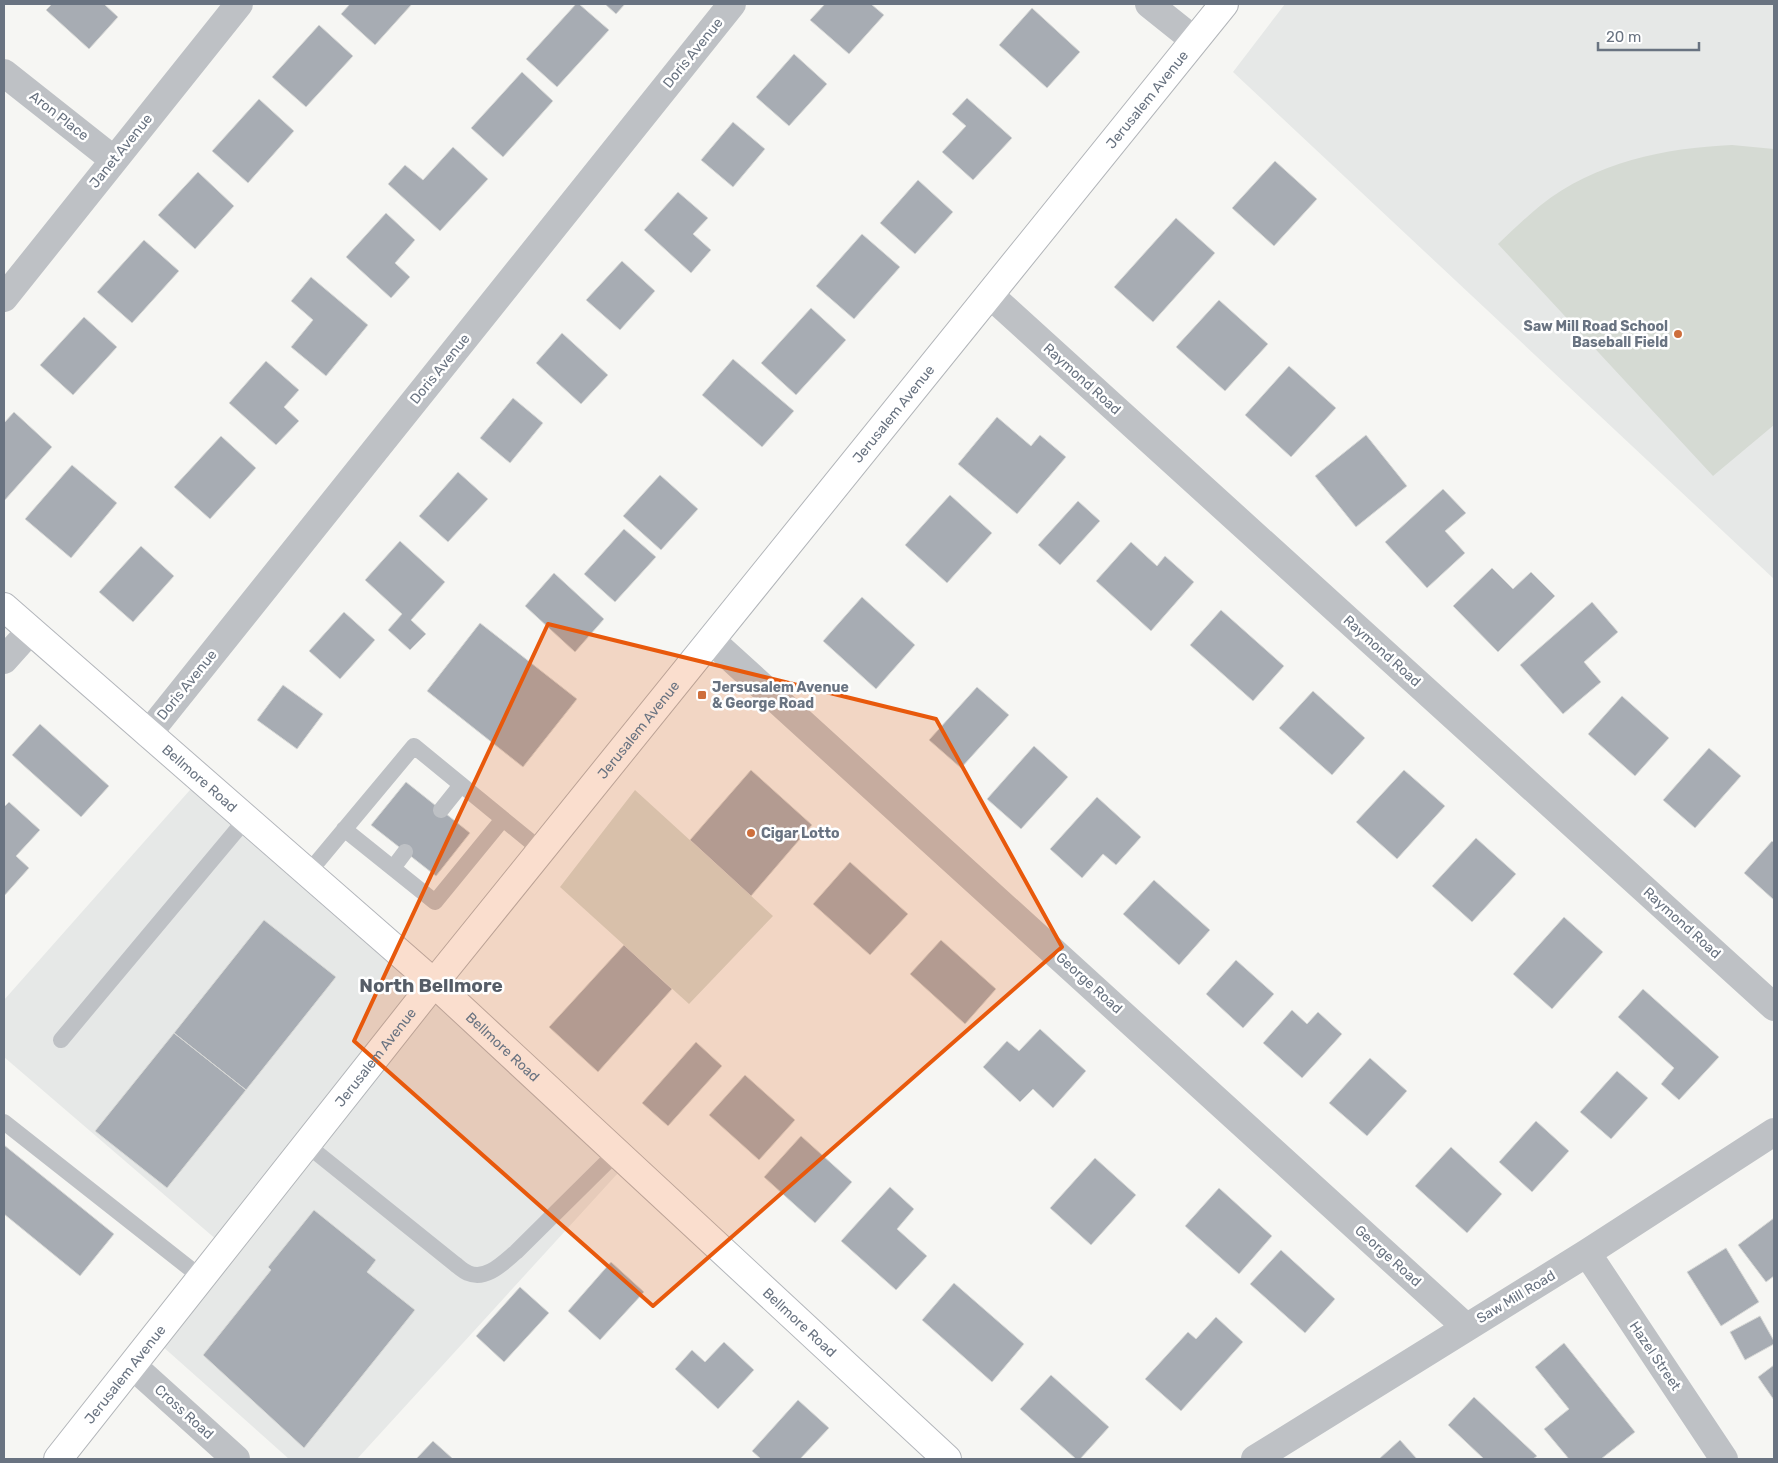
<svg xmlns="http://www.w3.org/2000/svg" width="1778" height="1463" font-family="Rubik,sans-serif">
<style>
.built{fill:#e6e8e7}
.green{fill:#d5dad3}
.building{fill:#a7acb3;stroke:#d7d8d6}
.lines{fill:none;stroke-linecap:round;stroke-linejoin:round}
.secondary-casing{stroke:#b3b6bb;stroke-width:30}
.primary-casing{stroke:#b2b5b9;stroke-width:30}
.lane{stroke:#bec1c5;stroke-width:16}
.street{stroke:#bec1c5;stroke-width:28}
.secondary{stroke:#fff;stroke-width:28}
.primary{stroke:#fff;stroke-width:28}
.marked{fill:#e8590c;fill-opacity:0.2;stroke:#e8590c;stroke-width:4;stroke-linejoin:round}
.poi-dot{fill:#ce6f3c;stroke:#fff;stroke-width:2}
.labels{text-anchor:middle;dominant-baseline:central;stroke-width:5;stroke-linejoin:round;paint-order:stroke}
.street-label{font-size:14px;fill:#697381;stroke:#fff}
.poi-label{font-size:14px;font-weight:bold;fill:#697381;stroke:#fff;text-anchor:start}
.district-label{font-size:19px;font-weight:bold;fill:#565d67;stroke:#fff}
</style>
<rect width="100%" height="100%" fill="#f6f6f3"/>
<path class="built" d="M1285 4H1774V579L1233 72Z
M205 773 629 1161 357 1459H289L161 1345 232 1253 4 1057V1000Z"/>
<path class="green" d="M1732 145 1774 149V425L1713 476 1498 244C1512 231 1526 217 1541 205 1595 162 1665 148 1732 145Z
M635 790 773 916 689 1004 560 887Z"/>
<path class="building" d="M52 4H104L118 17 89 49 46 10Z
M350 4H412L375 45 341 14Z
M576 4H579L609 30 557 87 526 59Z
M605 4H625L616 14Z
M825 4H871L884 15 849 54 810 20Z
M1032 8 1080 52 1047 88 999 45Z
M319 25 353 56 306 107 272 77Z
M794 54 827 84 789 126 756 97Z
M522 72 553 101 503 157 471 128Z
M967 98 1012 138 973 180 942 152 966 126 952 114Z
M259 99 294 131 248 183 212 151Z
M733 122 765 149 733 187 701 160Z
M453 147 488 179 440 231 388 184 405 165 423 180Z
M1275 161 1317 199 1274 246 1232 208Z
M198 172 234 206 195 249 158 215Z
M918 180 953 212 915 254 880 223Z
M678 192 708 218 693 234 711 250 691 273 644 230Z
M386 213 415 240 395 263 410 277 391 298 346 257Z
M1176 218 1215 253 1153 322 1114 287Z
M862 234 900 267 854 319 816 286Z
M144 240 179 271 132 323 97 292Z
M622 261 655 291 620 330 586 300Z
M311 277 368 325 326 376 291 347 313 320 291 301Z
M1219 300 1268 344 1225 391 1176 347Z
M811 308 846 340 796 395 761 363Z
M84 317 117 347 73 395 40 365Z
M562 333 608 375 581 404 536 363Z
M733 359 794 411 762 447 702 395Z
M266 361 299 390 284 407 299 421 276 445 229 403Z
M1289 366 1336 408 1291 457 1245 415Z
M513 398 543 423 510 463 480 438Z
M14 412 52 447 4 501V423Z
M997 417 1031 446 1040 435 1066 457 1017 514 958 464Z
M1366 435 1407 486 1356 527 1315 476Z
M221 436 256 468 210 519 174 487Z
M72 465 117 503 71 558 25 519Z
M458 472 488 499 448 542 419 516Z
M660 475 698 509 661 550 623 516Z
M1443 489 1466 513 1445 531 1465 553 1427 588 1385 542Z
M950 495 992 533 947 583 905 545Z
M1078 501 1100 521 1060 565 1038 545Z
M624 529 656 557 615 602 584 574Z
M400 541 445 582 411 620 426 634 410 650 388 630 402 614 365 580Z
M1131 542 1157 566 1165 556 1194 582 1151 631 1096 581Z
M141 546 174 576 133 622 99 592Z
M1492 568 1513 589 1531 572 1555 596 1498 652 1453 606Z
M554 573 604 619 575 652 525 606Z
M862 597 915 645 876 689 823 641Z
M1592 602 1618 632 1584 662 1601 682 1563 714 1520 665Z
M1221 610 1284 666 1253 701 1190 645Z
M344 612 375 640 340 679 309 651Z
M480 623 577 699 523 767 427 691Z
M283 685 323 714 297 749 257 720Z
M977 687 1009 715 961 768 929 740Z
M1313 691 1365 738 1332 775 1279 728Z
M1622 696 1669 738 1635 776 1588 734Z
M40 724 109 786 81 817 12 755Z
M1034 746 1068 777 1021 829 987 799Z
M1709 748 1741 776 1695 828 1663 800Z
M751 770 812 825 751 896 690 840Z
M1404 770 1445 806 1397 859 1356 822Z
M406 782 470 833 436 876 371 825Z
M1097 797 1141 837 1116 865 1103 854 1082 878 1050 849Z
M9 802 40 830 16 856 29 868 4 896V807Z
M1476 838 1516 874 1472 922 1432 886Z
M1772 841 1774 843V900L1744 873Z
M850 862 908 914 870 955 813 904Z
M1154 880 1210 930 1179 965 1123 914Z
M1564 917 1603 952 1552 1009 1513 974Z
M264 920 336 977 246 1090 174 1033Z
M941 940 996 989 965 1024 910 974Z
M624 945 672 989 598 1072 549 1027Z
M1236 960 1274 994 1243 1028 1206 994Z
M1643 989 1719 1057 1679 1100 1661 1084 1674 1068 1618 1017Z
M1292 1010 1307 1024 1318 1012 1342 1034 1302 1078 1263 1043Z
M1040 1029 1086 1071 1053 1108 1033 1089 1020 1102 983 1067 1007 1041 1019 1051Z
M174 1033 246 1090 167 1188 95 1131Z
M696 1042 722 1066 668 1126 642 1103Z
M1370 1058 1407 1091 1367 1136 1329 1103Z
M1617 1071 1648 1098 1611 1139 1580 1112Z
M745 1075 795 1120 759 1160 709 1115Z
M1536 1121 1569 1151 1532 1192 1499 1162Z
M801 1136 852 1182 815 1223 764 1177Z
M4 1145 114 1234 80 1276 4 1214Z
M1451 1147 1502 1194 1467 1233 1415 1186Z
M1095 1158 1136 1195 1091 1245 1050 1208Z
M890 1187 914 1209 897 1229 927 1256 896 1290 841 1241Z
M1219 1188 1272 1236 1239 1274 1185 1226Z
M314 1210 376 1260 367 1272 415 1310 304 1448 203 1355 271 1270 268 1267Z
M1774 1218V1276L1766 1282 1738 1245Z
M1726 1248 1759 1302 1721 1326 1687 1272Z
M1281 1250 1335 1299 1305 1333 1250 1284Z
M611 1262 644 1292 600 1340 568 1311Z
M954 1283 1024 1344 992 1382 922 1320Z
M520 1287 549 1313 504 1362 476 1336Z
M1760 1316 1774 1341V1344L1745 1360 1730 1332Z
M1216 1317 1243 1342 1181 1411 1145 1379 1188 1332 1196 1339Z
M724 1342 754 1370 718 1409 675 1369 692 1350 705 1362Z
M1564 1343 1635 1432 1601 1459H1569L1544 1429 1569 1409 1535 1367Z
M1774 1365V1400L1758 1377Z
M1051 1375 1109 1427 1080 1459H1076L1020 1409Z
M1474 1397 1537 1456 1533 1459H1484L1448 1425Z
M798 1400 829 1428 800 1459H761L752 1451Z
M1400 1440 1417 1459H1379Z
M433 1441 453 1459H416Z"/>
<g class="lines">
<defs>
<g id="secondary">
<path id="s1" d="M4 607 434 983 947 1459"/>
</g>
<g id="primary">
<path id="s2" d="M58 1459 434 983 1224 4"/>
</g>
</defs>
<use href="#secondary" class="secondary-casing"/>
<use href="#primary" class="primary-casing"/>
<path class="lane" d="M441 810 461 785
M344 829 435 902 503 819
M393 868 405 852
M308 873 414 746 541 850
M61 1040 246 819
M4 1122 202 1278
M307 1145 455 1264C459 1267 463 1271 468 1273 486 1281 503 1263 516 1252L617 1152"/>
<path class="street" d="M1149 4 1194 40
M4 73 114 160
M990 295 1774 1007
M4 298 239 4
M711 640 1466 1327
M4 660 30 631
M148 734 732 4
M1587 1253 1724 1459
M133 1366 236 1459
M1255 1459 1587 1253 1774 1132"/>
<use href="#secondary" class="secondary"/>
<use href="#primary" class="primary"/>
</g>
<path class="marked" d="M548 624 936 719 1062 947 653 1306 354 1041Z"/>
<g class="poi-dot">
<circle cx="1678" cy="334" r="5"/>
<rect x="697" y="690" width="10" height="10" rx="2.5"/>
<circle cx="751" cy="833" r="5"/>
</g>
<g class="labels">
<g class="street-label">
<text transform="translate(693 53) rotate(-51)">Doris Avenue</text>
<text stroke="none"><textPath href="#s2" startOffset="1742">Jerusalem Avenue</textPath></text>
<text transform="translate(59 116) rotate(38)">Aron Place</text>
<text transform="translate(121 151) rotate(-51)">Janet Avenue</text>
<text transform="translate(440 369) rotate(-51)">Doris Avenue</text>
<text transform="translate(1082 379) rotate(42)">Raymond Road</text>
<text stroke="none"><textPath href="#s2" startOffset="1338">Jerusalem Avenue</textPath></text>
<text transform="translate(1382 651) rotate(42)">Raymond Road</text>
<text transform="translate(187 685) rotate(-51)">Doris Avenue</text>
<text stroke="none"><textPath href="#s2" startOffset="932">Jerusalem Avenue</textPath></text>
<text stroke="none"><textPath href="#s1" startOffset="260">Bellmore Road</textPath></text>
<text transform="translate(1682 923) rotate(42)">Raymond Road</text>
<text transform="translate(1089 983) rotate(42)">George Road</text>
<text stroke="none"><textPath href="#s1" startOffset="665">Bellmore Road</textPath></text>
<text stroke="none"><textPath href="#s2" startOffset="512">Jerusalem Avenue</textPath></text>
<text transform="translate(1388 1256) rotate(42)">George Road</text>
<text transform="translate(1516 1297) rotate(-31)">Saw Mill Road</text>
<text stroke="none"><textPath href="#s1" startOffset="1070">Bellmore Road</textPath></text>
<text transform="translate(1655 1356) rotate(56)">Hazel Street</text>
<text stroke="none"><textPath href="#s2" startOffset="108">Jerusalem Avenue</textPath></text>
<text transform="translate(184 1412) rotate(42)">Cross Road</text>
</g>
<g class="poi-label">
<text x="1668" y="326" text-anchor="end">Saw Mill Road School<tspan x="1668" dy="16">Baseball Field</tspan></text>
<text x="712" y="687">Jersusalem Avenue<tspan x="712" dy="16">&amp; George Road</tspan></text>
<text x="761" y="833">Cigar Lotto</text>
</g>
<g class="district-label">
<text x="431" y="985">North Bellmore</text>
</g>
</g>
<rect width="1778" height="1463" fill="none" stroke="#697381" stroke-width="10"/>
<path d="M1598 42v8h101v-8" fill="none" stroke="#697381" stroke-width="2.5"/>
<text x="1606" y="42" font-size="15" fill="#697381" stroke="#ffffff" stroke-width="4" paint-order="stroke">20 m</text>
</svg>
